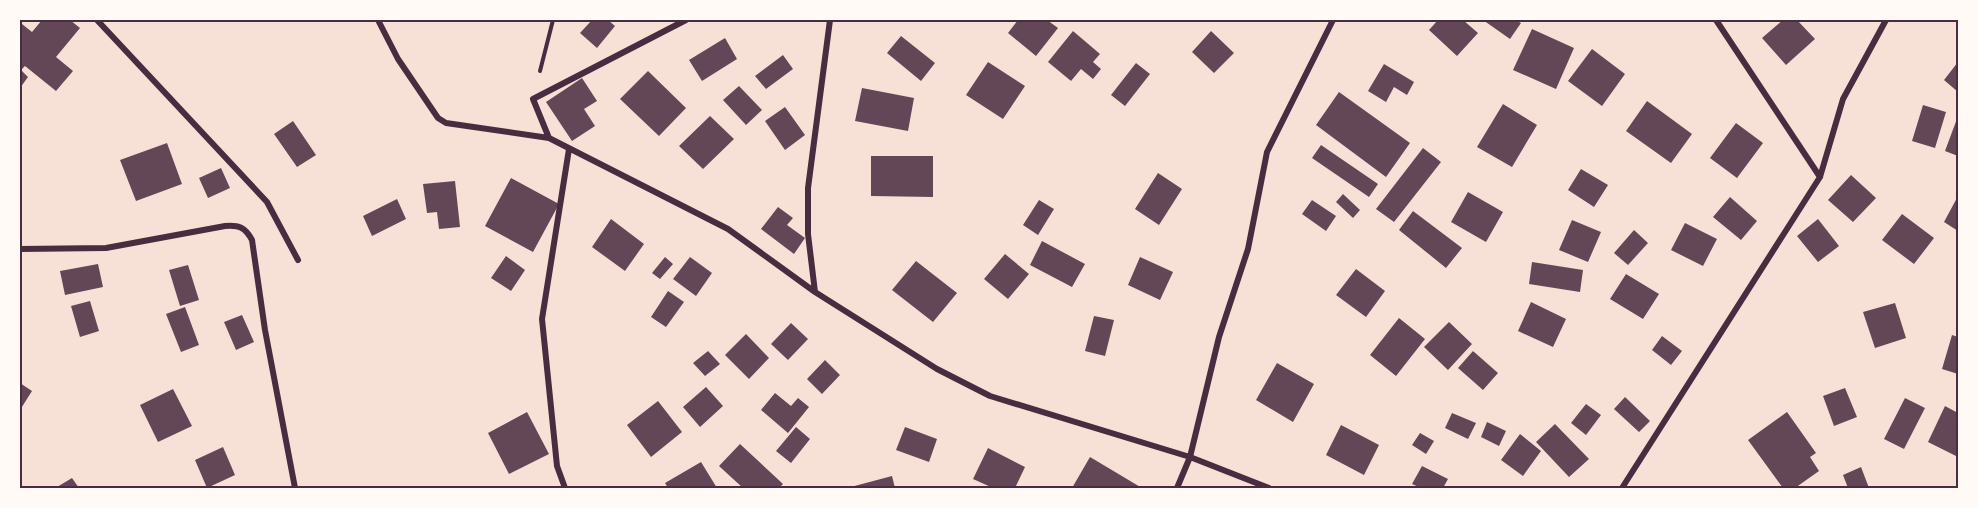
<svg xmlns="http://www.w3.org/2000/svg" width="1978" height="508" font-family="'Noto Serif',serif">
<style>
.building{fill:#644757}
.lines{fill:none;stroke-linecap:round;stroke-linejoin:round}
.path{stroke:#4a2c40;stroke-width:4}
.minor{stroke:#4a2c40;stroke-width:6}
.neatline{fill:none;stroke:#4a2c40;stroke-width:2}
</style>
<rect width="100%" height="100%" fill="#f7e1d7"/>
<path class="building" d="M42 20H70L80 28 56 57 73 71 56 91 25 66 21 70 28 77 20 88V27L22 24 32 32Z
M592 20H608L615 26 597 48 580 33Z
M1018 20H1047L1058 28 1036 56 1008 33Z
M1438 20H1463L1478 33 1457 56 1429 30Z
M1483 20H1515L1521 23 1510 39Z
M1783 20H1797L1815 39 1786 65 1762 38Z
M1532 29 1574 48 1556 89 1513 70Z
M1073 31 1100 54 1093 62 1101 69 1093 79 1081 69 1071 81 1048 62Z
M1211 31 1234 53 1214 73 1192 52Z
M901 36 935 63 921 81 887 53Z
M725 38 737 59 702 81 689 60Z
M1592 49 1625 74 1602 106 1568 81Z
M783 55 793 69 766 89 755 76Z
M988 62 1025 86 1003 119 966 95Z
M1958 62V92L1944 80Z
M1136 63 1150 74 1125 106 1111 95Z
M1384 64 1414 82 1407 95 1394 87 1386 102 1368 91Z
M648 71 686 108 659 136 620 99Z
M582 78 597 101 584 109 595 126 572 141 546 102Z
M739 86 762 110 746 125 723 100Z
M862 88 914 98 908 131 855 121Z
M1339 92 1410 143 1386 177 1316 125Z
M1647 101 1692 134 1671 163 1626 131Z
M1503 104 1537 125 1512 167 1477 147Z
M1923 105 1946 112 1935 148 1912 141Z
M785 107 805 135 785 150 765 121Z
M710 116 734 139 703 169 679 146Z
M1958 116V156L1945 151Z
M293 121 316 155 297 167 274 134Z
M1736 123 1763 143 1737 178 1710 158Z
M167 143 182 184 136 201 120 160Z
M1321 145 1378 184 1369 197 1312 158Z
M1423 148 1441 162 1394 222 1376 209Z
M871 156H933V197L871 196Z
M221 168 230 188 208 198 199 178Z
M1581 169 1608 185 1594 207 1568 190Z
M1158 173 1182 189 1159 225 1135 209Z
M1851 175 1876 198 1853 222 1828 200Z
M511 178 559 204 533 252 485 226Z
M455 181 460 227 439 229 437 212 427 213 423 184Z
M1468 192 1503 212 1486 242 1451 222Z
M1343 194 1360 210 1353 218 1336 202Z
M1958 196V231L1944 222Z
M1730 197 1757 221 1741 240 1713 217Z
M397 199 406 219 372 236 363 216Z
M1039 200 1054 209 1038 235 1023 225Z
M1312 200 1336 216 1326 231 1302 214Z
M778 207 793 218 787 225 805 238 794 254 761 229Z
M1413 211 1462 248 1446 268 1399 230Z
M1902 214 1934 238 1914 264 1882 240Z
M611 219 644 244 625 271 592 247Z
M1818 219 1839 246 1818 262 1797 236Z
M1572 220 1601 232 1588 262 1559 250Z
M1685 223 1717 239 1703 266 1671 250Z
M1634 230 1648 243 1628 265 1614 253Z
M1042 241 1085 264 1072 287 1030 265Z
M1005 254 1029 274 1008 299 984 279Z
M506 256 525 270 511 291 491 278Z
M665 257 673 264 660 279 652 273Z
M690 257 712 273 696 296 673 279Z
M1140 257 1173 272 1160 300 1128 285Z
M916 261 957 293 933 322 892 290Z
M1532 262 1583 270 1580 292 1529 284Z
M98 264 103 287 65 295 60 271Z
M188 265 199 300 180 306 169 270Z
M1356 269 1385 291 1366 317 1336 295Z
M1626 274 1659 294 1643 319 1610 299Z
M668 291 684 302 666 327 651 317Z
M90 301 99 331 80 337 71 306Z
M1531 302 1566 319 1553 347 1518 331Z
M1895 303 1906 338 1875 348 1863 312Z
M185 307 199 345 181 352 166 314Z
M242 315 254 342 236 350 224 322Z
M1094 316 1114 320 1105 356 1085 351Z
M1399 318 1425 339 1396 376 1370 355Z
M1449 322 1472 344 1448 370 1424 347Z
M791 323 808 339 788 360 771 344Z
M746 334 769 358 749 379 725 355Z
M1952 335 1958 337V374L1942 369Z
M1662 336 1682 351 1671 365 1652 350Z
M708 351 720 364 705 376 693 363Z
M1473 351 1498 373 1483 390 1458 368Z
M825 360 840 375 822 394 807 379Z
M1277 363 1314 384 1293 422 1256 400Z
M20 383 32 391 20 410Z
M706 387 723 406 700 427 683 407Z
M1845 388 1857 417 1834 426 1823 396Z
M173 389 192 426 158 442 140 405Z
M775 393 791 406 798 398 809 407 788 433 761 410Z
M1625 397 1650 421 1639 432 1614 409Z
M1905 398 1925 408 1904 449 1884 439Z
M658 401 682 432 651 457 627 425Z
M1586 404 1601 415 1586 435 1571 423Z
M1945 406 1958 413V457L1928 442Z
M527 412 549 454 509 474 488 433Z
M1787 412 1816 453 1810 457 1819 471 1795 488H1783L1748 440Z
M1452 413 1476 423 1468 439 1445 428Z
M1487 422 1506 431 1499 446 1481 437Z
M1555 424 1589 459 1569 477 1536 442Z
M1341 425 1379 445 1364 475 1326 455Z
M796 427 810 439 791 463 776 451Z
M905 427 937 439 929 462 896 450Z
M1420 433 1434 441 1426 454 1412 445Z
M1520 434 1541 451 1523 476 1501 460Z
M740 444 783 484 779 488H743L719 466Z
M223 447 235 475 207 488 195 460Z
M988 448 1025 467 1015 488H993L973 479Z
M1090 457 1142 488H1072Z
M701 462 717 488H668L665 483Z
M1422 466 1448 479 1443 488H1421L1412 484Z
M1861 467 1869 488H1848L1843 475Z
M892 476 895 488H847Z
M72 478 79 488H58L57 487Z"/>
<g class="lines">
<path class="path" d="M540 71 553 20"/>
<path class="minor" d="M97 20 267 202 298 260
M378 20 398 59 438 118 446 123 549 138 728 229 815 292 937 369 990 396 1190 457 1269 488
M1716 20 1820 177
M549 138 533 99 686 20
M20 249 106 248 225 226C239 225 245 227 252 240L265 330 295 488
M815 292 808 234V188L830 20
M565 488 557 466 542 319 569 149
M1177 488 1190 457 1219 337 1248 249 1267 152 1333 20
M1622 488 1820 177 1843 99 1886 20"/>
</g>
<rect width="1978" height="508" fill="none" stroke="#fffaf5" stroke-width="42"/>
<rect x="21" y="21" width="1936" height="466" class="neatline"/>
</svg>
